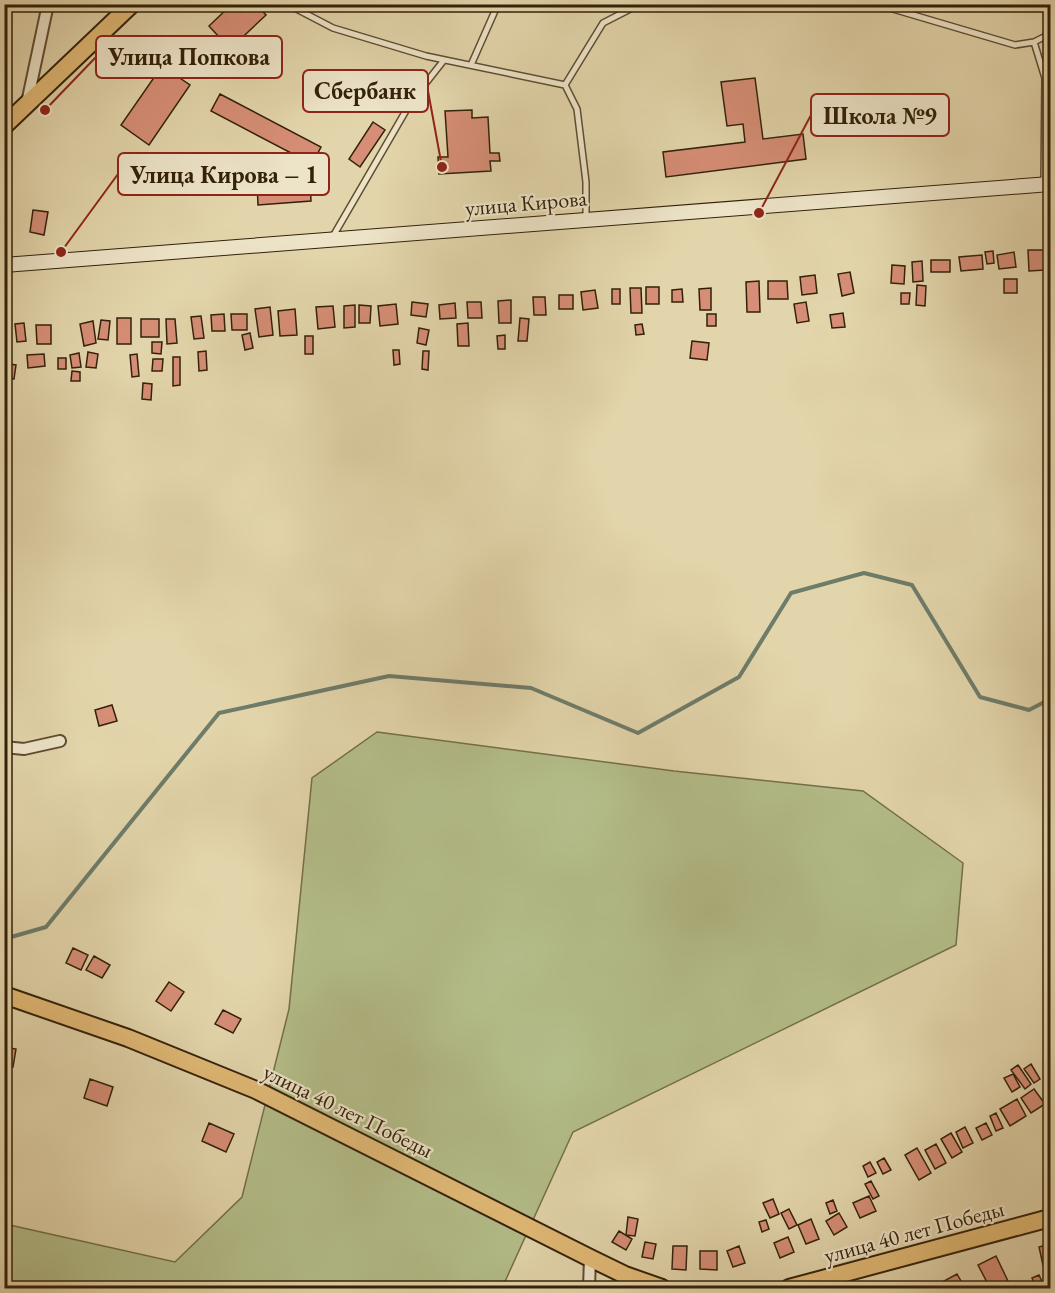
<svg xmlns="http://www.w3.org/2000/svg" width="1055" height="1293" font-family="'EB Garamond',serif">
<style>
.green{fill:#b3bd89;stroke:#736f4a;stroke-width:1.5}
.lines{fill:none;stroke-linecap:round;stroke-linejoin:round}
.stream{stroke:#6e7c6a;stroke-width:4}
.building{fill:#d68e76;stroke:#33210a;stroke-width:1.5}
.lane-casing{stroke:#5f4e32;stroke-width:8}
.street-casing{stroke:#5f4e32;stroke-width:14}
.secondary-casing{stroke:#33210a;stroke-width:16}
.primary-casing{stroke:#33210a;stroke-width:20}
.lane{stroke:#ede4c8;stroke-width:5}
.street{stroke:#ede4c8;stroke-width:10}
.secondary{stroke:#ede4c8;stroke-width:14}
.primary{stroke:#e2ba76;stroke-width:16}
.labels{text-anchor:middle;dominant-baseline:central;stroke-width:4.5;stroke-linejoin:round;paint-order:stroke}
.street-label{font-size:22px;fill:#33210a;stroke:#ede4c8}
.leader{fill:none;stroke:#8f2418;stroke-width:2}
.callout-dot{fill:#8f2418;stroke:#ede4c8;stroke-width:2}
.callout{fill:#ede4c8;stroke:#8f2418;stroke-width:2}
.callout-label{font-size:24px;text-anchor:middle;font-weight:bold;fill:#33210a}
</style>
<rect width="100%" height="100%" fill="#e3d5ab"/>
<filter id="stains"><feTurbulence type="fractalNoise" baseFrequency=".00333" numOctaves="4"/><feColorMatrix values="0 0 0 0 .2 0 0 0 0 .09 0 0 0 0 .02 0 0 0 .5 -.17"/></filter>
<radialGradient id="worn" r=".72"><stop offset=".6" stop-color="#630" stop-opacity="0"/><stop offset="1" stop-color="#630" stop-opacity=".3"/></radialGradient>
<path class="green" d="M377 732 674 771 863 791 963 863 956 945 573 1132 502 1288H5V1224L175 1262 242 1197 289 1009 312 778Z"/>
<g class="lines">
<path class="stream" d="M4 939 46 927 219 713 389 676 531 688 638 733 739 677 791 593 864 573 912 585 980 697 1029 710 1050 699"/>
</g>
<path class="building" d="M232 4H256L266 15 230 49 209 26Z
M162 66 190 85 149 145 121 125Z
M755 78 763 139 803 134 806 159 666 177 663 152 745 142 743 124 727 126 721 82Z
M220 94 321 147 312 164 211 111Z
M472 110V118L488 117 490 153H499L500 161H490L491 171 439 174 438 157H448L445 111Z
M373 122 385 130 360 167 349 159Z
M310 179 311 201 258 205 257 182Z
M33 210 48 212 44 235 30 232Z
M1028 250H1044L1045 270 1029 271Z
M993 251 994 263 987 264 985 252Z
M1014 252 1016 267 999 269 997 255Z
M982 255 983 269 961 271 959 257Z
M931 260H950V272H931Z
M922 261 923 281 913 282 912 262Z
M892 265 905 266 904 284 891 283Z
M850 272 854 293 842 296 838 274Z
M815 275 817 293 802 295 800 277Z
M1004 279H1017V293H1004Z
M759 281 760 312H747L746 282Z
M768 281H787L788 299H768Z
M917 285 926 286 925 306 916 305Z
M646 287H659V304H646Z
M630 288H641L642 313H631Z
M711 288V310H700L699 289Z
M612 289H620V304H612Z
M682 289 683 302H672V290Z
M595 290 598 308 583 310 581 292Z
M901 293H910L909 304H901Z
M559 295H573V309H559Z
M533 297H545L546 315H534Z
M511 300V323H499L498 301Z
M412 302 428 304 426 317 411 315Z
M467 302H481L482 318H468Z
M806 302 809 321 797 323 794 304Z
M455 303 456 318 440 319 439 305Z
M396 304 398 324 380 326 378 306Z
M355 305V327L344 328V306Z
M359 305 371 306 370 323H359Z
M333 306 335 327 318 329 316 307Z
M270 307 273 335 259 337 255 309Z
M295 309 297 335 280 336 278 311Z
M843 313 845 327 832 328 830 315Z
M224 314 225 331H212L211 315Z
M231 314H247V330H232Z
M707 314H716V326H707Z
M201 316 204 338 194 339 191 317Z
M117 318H131V344H117Z
M520 318 529 319 527 341H518Z
M141 319H159V337H141Z
M166 319H175L177 343 167 344Z
M101 320 110 321 108 340 98 339Z
M93 321 96 343 84 346 80 324Z
M24 323 26 341 17 342 15 324Z
M468 323 469 346H458L457 324Z
M642 324 644 334 636 335 635 325Z
M36 325H51V344H37Z
M419 328 429 330 426 345 417 343Z
M250 333 253 348 245 350 242 335Z
M505 335V349H498L497 336Z
M305 336H313V354H305Z
M692 341 709 343 707 360 690 358Z
M152 342H162L161 354 152 353Z
M393 350H399L400 364 394 365Z
M206 351 207 370 199 371 198 352Z
M423 351H429L428 370 422 369Z
M88 352 98 354 96 368 86 367Z
M79 353 81 367 72 368 70 355Z
M44 354 45 366 28 368 27 355Z
M137 354 139 376 132 377 130 355Z
M173 357H180V385L173 386Z
M58 358H66V369H58Z
M153 359H163L162 371H152Z
M9 364 16 365 14 379 6 378Z
M72 371 80 372V381H71Z
M143 383 152 384 151 400 142 399Z
M112 705 117 721 99 726 95 710Z
M73 948 88 955 81 970 66 963Z
M94 956 110 965 102 978 86 970Z
M169 982 184 992 171 1011 156 1001Z
M223 1010 241 1019 233 1033 215 1024Z
M4 1047 16 1049 13 1067 4 1066Z
M1031 1064 1040 1079 1034 1083 1024 1069Z
M1018 1065 1031 1084 1025 1089 1011 1070Z
M1013 1074 1020 1087 1012 1092 1004 1078Z
M90 1079 113 1087 107 1106 84 1098Z
M1034 1089 1045 1104 1031 1113 1021 1098Z
M1017 1099 1026 1116 1010 1126 1000 1109Z
M996 1113 1003 1128 996 1131 990 1116Z
M209 1123 234 1134 226 1152 202 1141Z
M986 1123 992 1135 982 1140 976 1128Z
M965 1127 973 1143 963 1148 956 1132Z
M951 1133 962 1152 952 1158 941 1139Z
M936 1144 946 1163 935 1169 925 1150Z
M917 1148 931 1173 919 1180 905 1155Z
M884 1158 891 1170 883 1174 877 1162Z
M870 1162 876 1173 868 1177 863 1166Z
M871 1181 879 1196 873 1199 865 1184Z
M869 1196 876 1211 860 1218 853 1203Z
M773 1199 779 1214 770 1218 763 1203Z
M833 1200 837 1211 830 1214 826 1203Z
M789 1209 797 1225 789 1229 781 1213Z
M839 1213 847 1227 834 1235 826 1221Z
M628 1217 638 1219 635 1236 626 1235Z
M811 1219 819 1239 806 1244 798 1225Z
M766 1220 769 1229 762 1232 759 1222Z
M619 1231 632 1239 626 1250 612 1242Z
M788 1237 794 1252 780 1258 774 1243Z
M645 1242 656 1244 653 1259 642 1257Z
M1050 1244V1263L1043 1265 1039 1247Z
M673 1246H687L686 1270 672 1269Z
M739 1246 745 1263 733 1267 727 1251Z
M700 1251H717V1270L700 1269Z
M996 1256 1008 1281 990 1288 978 1265Z
M957 1274 965 1288H948L944 1281Z
M1039 1275 1045 1288H1036L1032 1278Z"/>
<g class="lines">
<defs>
<path id="lane" d="M287 4 333 28 426 56 565 85
M876 4 1015 45 1034 42 1050 34
M1034 42 1045 78 1044 183
M471 65 498 4
M586 218V182L577 109 565 85 603 23 640 4
M332 238 411 102 444 60"/>
<path id="street" d="M27 103 48 4
M4 747 24 749 60 741
M589 1288 590 1258"/>
<path id="secondary" d="M4 265 1050 184"/>
<path id="primary" d="M4 126 132 4
M4 995 128 1038 256 1090 590 1258 625 1275 662 1288
M789 1288 1050 1218"/>
</defs>
<use href="#lane" class="lane-casing"/>
<use href="#street" class="street-casing"/>
<use href="#secondary" class="secondary-casing"/>
<use href="#primary" class="primary-casing"/>
<use href="#lane" class="lane"/>
<use href="#street" class="street"/>
<use href="#secondary" class="secondary"/>
<use href="#primary" class="primary"/>
</g>
<g class="labels">
<g class="street-label">
<text transform="translate(526 203) rotate(-5)">улица Кирова</text>
<text transform="translate(348 1111) rotate(26)">улица 40 лет Победы</text>
<text transform="translate(914 1232) rotate(-15)">улица 40 лет Победы</text>
</g>
</g>
<path class="leader" d="M45 110L96 57M442 167L428 91M759 213L811 115M61 252L118 174"/>
<g class="callout-dot">
<circle cx="45" cy="110" r="6"/>
<circle cx="442" cy="167" r="6"/>
<circle cx="759" cy="213" r="6"/>
<circle cx="61" cy="252" r="6"/>
</g>
<g class="callout">
<rect x="96" y="36" width="186" height="42" rx="6"/>
<rect x="303" y="70" width="125" height="42" rx="6"/>
<rect x="811" y="94" width="138" height="42" rx="6"/>
<rect x="118" y="153" width="211" height="42" rx="6"/>
</g>
<g class="callout-label">
<text x="189" y="65">Улица Попкова</text>
<text x="365" y="99">Сбербанк</text>
<text x="880" y="124">Школа №9</text>
<text x="224" y="183">Улица Кирова – 1</text>
</g>
<rect width="1055" height="1293" fill="none" stroke="#e3d5ab" stroke-width="24"/>
<rect x="6" y="6" width="1043" height="1281" fill="none" stroke="#33210a" stroke-width="3"/>
<rect x="12" y="12" width="1031" height="1269" fill="none" stroke="#33210a" stroke-width="1.5"/>
<rect width="100%" height="100%" filter="url(#stains)"/>
<rect width="100%" height="100%" fill="url(#worn)"/>
</svg>
